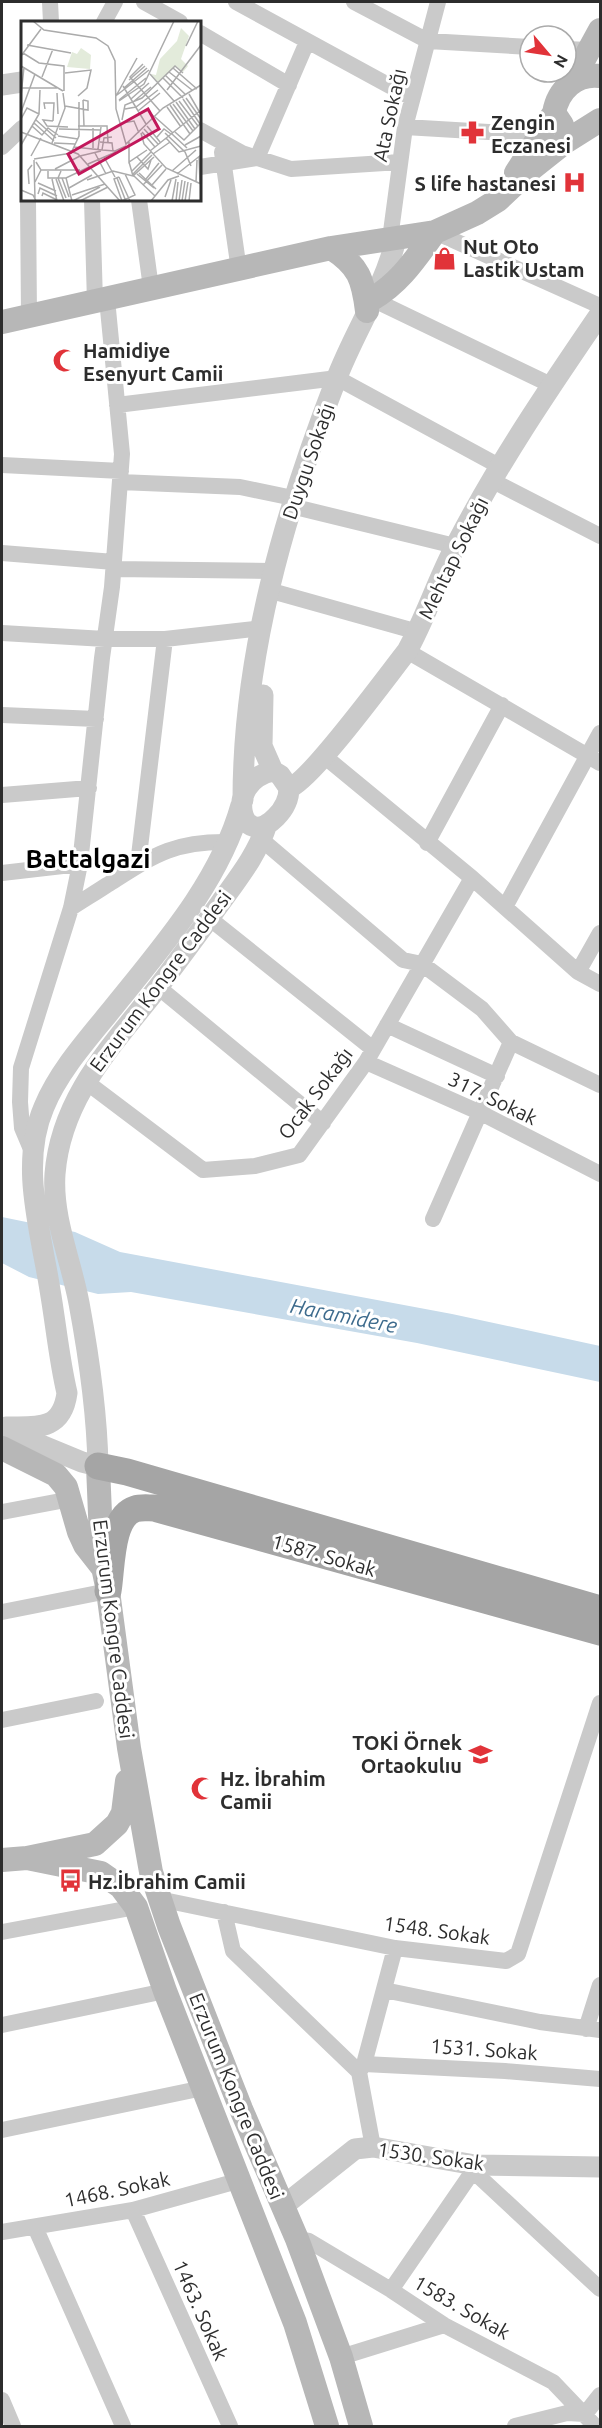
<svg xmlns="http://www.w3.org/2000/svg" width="602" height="2428" font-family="Ubuntu,sans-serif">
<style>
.water{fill:#c7dbea}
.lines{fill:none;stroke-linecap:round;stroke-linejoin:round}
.minor{stroke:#cacaca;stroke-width:16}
.tertiary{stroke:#cacaca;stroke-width:21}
.secondary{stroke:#b7b7b7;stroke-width:24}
.primary{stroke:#a5a5a5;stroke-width:27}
.labels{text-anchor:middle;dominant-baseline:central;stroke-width:6;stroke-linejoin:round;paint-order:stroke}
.street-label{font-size:20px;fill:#2d2d2d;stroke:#fff}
.poi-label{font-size:20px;font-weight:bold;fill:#2d2d2d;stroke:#fff;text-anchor:start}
.water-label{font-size:21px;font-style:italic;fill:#3d6b8d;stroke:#fff}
.district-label{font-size:26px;font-weight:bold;fill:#000;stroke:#fff}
.inset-road{fill:none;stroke:#ababab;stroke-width:1.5}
.view{fill:#c2185b;fill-opacity:0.15;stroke:#c2185b;stroke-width:3}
.inset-edge{fill:none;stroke:#2d2d2d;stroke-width:3}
</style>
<rect width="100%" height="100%" fill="#fff"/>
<path class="water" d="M2 1217 75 1232 120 1252 452 1314 600 1346V1382L417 1343 131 1292 98 1294 29 1277 2 1263Z"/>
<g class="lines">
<path class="minor" d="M50 2 51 22
M144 2 180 22
M236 2 412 98
M354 2 428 41 530 47
M104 22 115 2
M200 33 289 85
M566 49 589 50
M405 127 539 135
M200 130 242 153 291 169 400 162
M2 147 22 128
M222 152 239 270
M200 167 257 158 307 42
M28 200 29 316
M92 200 95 302
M139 200 151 288
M435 232 600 306
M390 239 405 127 438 2
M372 299 551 385
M117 405 337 378 499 466
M2 465 121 471
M491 480 600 536
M120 482 240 487 293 498
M291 506 455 546
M2 553 114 562
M114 569 273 571
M268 590 418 632
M2 633 105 639H165L262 628
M407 651 600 763
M2 715 96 719
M324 756 472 878 578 972 600 984
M2 795 89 788
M262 840 403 960 422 964 482 1009 511 1042 433 1219
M427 843 502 705
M138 864 165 639
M2 873 80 864
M505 907 600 733
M71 908C83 900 95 893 107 885 153 856 172 841 229 842
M209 918 373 1049
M578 972 600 933
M158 987 323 1123
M387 1025 497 1076
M511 1042 600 1085
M366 1062 481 1113 600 1174
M85 1081 203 1170 255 1166 299 1155 366 1062 472 878
M33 1154 22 1128 20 1102 21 1068 71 908 80 864 102 658 112 587 122 454 107 299
M2 1512 71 1499
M2 1612 108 1591
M2 1720 96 1701
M159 1899 395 1948 506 1961 518 1954 600 1703
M224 1912 233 1951 359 2072
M2 1932 136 1907
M384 1990 540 2022 600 2030
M2 2025 165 1991
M586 2029 600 1985
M364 2064 505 2071 600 2079
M2 2130 203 2088
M373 2147 359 2072 364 2064 395 1948
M475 2165 473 2171 600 2289
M133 2210 230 2426
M35 2227 123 2426
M2 2232 133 2210 241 2180
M297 2239 309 2241 391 2290 444 2325 553 2382 595 2426
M391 2290 473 2171
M341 2357 444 2325
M2 2400 13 2426
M515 2426 567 2413 585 2414 600 2395"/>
<path class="tertiary" d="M2 85 22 82
M263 695 262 746 273 771
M273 771 280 775 289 788C289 800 284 809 276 817 241 853 222 782 273 771Z
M289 788C310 782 388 675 407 651 426 617 437 581 455 547 497 465 548 390 600 314
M243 800C243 655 284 514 336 380 354 332 384 289 396 239
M6 1427C37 1427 62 1431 67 1393 59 1359 56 1325 50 1290 41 1231 19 1165 44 1107 58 1073 85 1042 108 1014 159 950 219 884 241 805
M2 1429 82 1462 98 1466C97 1411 89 1357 79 1303 71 1260 52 1218 55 1174 61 1096 114 1044 159 986 180 958 201 930 221 902 239 877 258 853 267 824
M282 2207 355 2149 373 2147 475 2165 600 2167"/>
<path class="secondary" d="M571 83 600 30
M562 125 554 113C558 90 576 73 600 76
M516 173 554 113
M331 248C359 266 363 279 367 311
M372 299C400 283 416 258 435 232
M2 322 331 248 435 232 477 213 498 200 531 169 565 142 600 120
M2 1448 56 1475 66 1487 79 1532 85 1545 103 1568
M98 1466 102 1562 108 1591 129 1748 151 1872 169 1926 241 2109 297 2239 341 2357 361 2426
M27 1858 101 1873 121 1887 136 1907 165 1991 295 2323 327 2426
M2 1860 27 1858 95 1844 117 1824 123 1813 127 1781"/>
<path class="primary" d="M98 1466 127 1472 600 1609
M108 1591C112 1568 110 1517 135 1509 141 1507 148 1508 154 1508L600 1632"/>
</g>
<defs>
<symbol id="pharmacy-bare" viewBox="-9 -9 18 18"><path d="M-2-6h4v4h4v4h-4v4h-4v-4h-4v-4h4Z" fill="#e13339" stroke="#fff" stroke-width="2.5" paint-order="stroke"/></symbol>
<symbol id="hospital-bare" viewBox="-9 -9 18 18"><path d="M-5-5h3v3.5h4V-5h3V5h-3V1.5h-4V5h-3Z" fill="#e13339" stroke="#fff" stroke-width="2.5" paint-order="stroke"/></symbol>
<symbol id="shop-bare" viewBox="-9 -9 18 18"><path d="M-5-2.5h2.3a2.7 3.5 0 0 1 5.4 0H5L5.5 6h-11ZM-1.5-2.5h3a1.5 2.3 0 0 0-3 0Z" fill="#e13339" stroke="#fff" stroke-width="2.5" paint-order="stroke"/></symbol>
<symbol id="mosque-bare" viewBox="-9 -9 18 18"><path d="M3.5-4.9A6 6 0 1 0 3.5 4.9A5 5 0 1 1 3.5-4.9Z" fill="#e13339" stroke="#fff" stroke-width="2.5" paint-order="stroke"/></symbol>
<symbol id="school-bare" viewBox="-9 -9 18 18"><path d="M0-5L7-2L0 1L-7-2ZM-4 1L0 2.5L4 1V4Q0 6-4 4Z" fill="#e13339" stroke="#fff" stroke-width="2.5" paint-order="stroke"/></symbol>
<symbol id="bus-bare" viewBox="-9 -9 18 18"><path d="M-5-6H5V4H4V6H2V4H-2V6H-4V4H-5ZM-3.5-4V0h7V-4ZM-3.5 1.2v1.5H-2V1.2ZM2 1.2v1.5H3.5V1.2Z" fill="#e13339" stroke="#fff" stroke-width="2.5" paint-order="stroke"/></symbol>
</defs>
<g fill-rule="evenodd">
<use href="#pharmacy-bare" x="456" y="116" width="33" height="33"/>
<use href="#hospital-bare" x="558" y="166" width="33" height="33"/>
<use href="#shop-bare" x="428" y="242" width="33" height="33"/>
<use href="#mosque-bare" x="48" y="344" width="33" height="33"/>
<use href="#school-bare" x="464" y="1738" width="33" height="33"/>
<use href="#mosque-bare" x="186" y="1772" width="33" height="33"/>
<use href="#bus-bare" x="54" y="1864" width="33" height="33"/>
</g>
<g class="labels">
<g class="street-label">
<text transform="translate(389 115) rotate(-78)">Ata Sokağı</text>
<text transform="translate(308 461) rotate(-71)">Duygu Sokağı</text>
<text transform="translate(453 558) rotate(-64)">Mehtap Sokağı</text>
<text transform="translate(160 981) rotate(-53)">Erzurum Kongre Caddesi</text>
<text transform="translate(315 1093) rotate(-53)">Ocak Sokağı</text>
<text transform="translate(493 1098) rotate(26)">317. Sokak</text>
<text transform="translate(324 1555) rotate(16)">1587. Sokak</text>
<text transform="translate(114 1629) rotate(83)">Erzurum Kongre Caddesi</text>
<text transform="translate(437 1930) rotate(8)">1548. Sokak</text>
<text transform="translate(484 2049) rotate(4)">1531. Sokak</text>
<text transform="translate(237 2096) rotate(68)">Erzurum Kongre Caddesi</text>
<text transform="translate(431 2156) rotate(8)">1530. Sokak</text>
<text transform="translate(117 2189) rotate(-12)">1468. Sokak</text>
<text transform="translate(462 2307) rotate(30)">1583. Sokak</text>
<text transform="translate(201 2310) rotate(66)">1463. Sokak</text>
</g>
<g class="poi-label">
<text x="491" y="122">Zengin<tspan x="491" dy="23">Eczanesi</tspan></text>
<text x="556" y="183" text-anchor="end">S life hastanesi</text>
<text x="463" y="246">Nut Oto<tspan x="463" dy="23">Lastik Ustam</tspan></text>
<text x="83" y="350">Hamidiye<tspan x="83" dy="23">Esenyurt Camii</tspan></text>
<text x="462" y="1742" text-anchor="end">TOKİ Örnek<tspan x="462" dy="23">Ortaokulıu</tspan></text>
<text x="220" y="1778">Hz. İbrahim<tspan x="220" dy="23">Camii</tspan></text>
<text x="88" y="1881">Hz.İbrahim Camii</text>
</g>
<g class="water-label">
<text transform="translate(344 1315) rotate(11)">Haramidere</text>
</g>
<g class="district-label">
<text x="88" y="858">Battalgazi</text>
</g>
</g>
<g transform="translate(21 21)">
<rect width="180" height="180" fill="#fff"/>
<path d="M160 7 168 15 160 38 167 45 162 51 155 45 137 61 130 53 135 54 139 38 156 20ZM60 27 70 34 69 48 46 46 51 31 56 33Z" fill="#e3ebdb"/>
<path class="inset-road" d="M12 0 23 9 75 17 87 25 94 40 95 88 105 123 142 87 180 64M6 24 50 32M165 25 177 0M2 32 18 42 43 45V70M0 35 20 8M122 43 109 56 139 90M0 45 42 70M152 47 176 68M148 51 171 69M44 52 70 49 66 67 57 75M129 53 153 80M144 54 165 74M21 56 32 28M142 57 162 77M108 59 124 45M102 65 125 103M0 67H36M103 67 126 47M146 69 180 24M36 72 37 93M168 73 179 92M96 74 128 49M0 75 3 46M95 75 116 37M165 77 180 98M110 78 128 62M162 78 179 103M62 79 63 105M98 79 125 57M98 80 123 63 153 0M158 80 177 105M112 81 130 66M155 81 174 108M152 83 172 110M149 84 169 113M44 85 67 89V80L62 79M146 86 160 106M24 88 23 82H33L32 100M104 88 115 86 137 69M117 90 139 72M0 91 14 53M119 93 127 89 133 96M134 96 152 112M0 98 6 87 18 93M15 99 35 117M101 99 104 84 121 77 154 45 162 52M32 100 22 99 26 105 47 106M13 102 33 120M101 102 113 100 118 112M11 105 21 114 27 107 37 114M57 105H86L87 121M126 105 139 121M72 107V127M38 108 80 109M123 108 137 123M0 111 57 133 99 180M121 111 134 126M154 111 163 119 180 102M120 112 123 123 145 147 180 163M144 112 164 131 170 145M151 113 166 127M37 115 57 118M136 116 143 108 150 113M145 117 158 131 180 125M79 121 91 122 92 130M108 121V141L126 129M31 122 44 87 42 72M33 122 54 123M0 124 18 93 19 69M164 124 180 115M53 126 81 129M77 128 80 106M81 129 94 130 105 125M81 129 83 117 91 116M51 130 58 115V81M129 130 180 89M74 132 85 153M132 133 149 121M10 135 20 117M59 135 80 130M178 135 179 162M83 136 94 156M116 136 127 148 130 139M13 138 51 132M13 139 14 178M67 143 95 131M34 148 59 135M20 149H59M27 150V157H45L68 146M40 150 37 157 45 177M111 150 130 131M151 150 175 129M118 152 135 168M112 153 131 134M116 153 133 167M156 153 180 134M112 155 133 136M113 155 134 175M98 156 93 158 101 180 114 174 104 153M98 156 109 180M41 157 48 176M45 157 51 180M96 157 104 178M31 158 36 180M35 158 43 180M125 158 138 142M66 159 92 150 112 155 108 141M14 161 20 149 15 141M175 161 176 139M17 162 35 170M8 163 7 149 11 144M122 164 141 144M131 164 145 148M48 167 71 154M0 169 12 174 15 180M17 173 19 167 36 175M51 174 84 163M21 175 22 172 36 179M144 176 150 159M52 180 79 166M59 180 87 166M130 180 147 159 158 155M151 180 155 158M155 180 157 161M158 180 161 159M161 180 164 160M164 180 167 161M168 180 170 162"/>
<path class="view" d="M127 88 138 108 58 153 47 133Z"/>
<rect width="180" height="180" class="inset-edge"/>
</g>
<rect width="602" height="2428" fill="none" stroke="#2d2d2d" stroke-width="6"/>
<g transform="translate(548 54) rotate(119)"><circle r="28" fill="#ffffff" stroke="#ababab" stroke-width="1.5"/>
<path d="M0-4.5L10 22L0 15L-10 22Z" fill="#e13339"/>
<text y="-9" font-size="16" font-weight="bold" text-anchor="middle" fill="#2d2d2d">N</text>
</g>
</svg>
